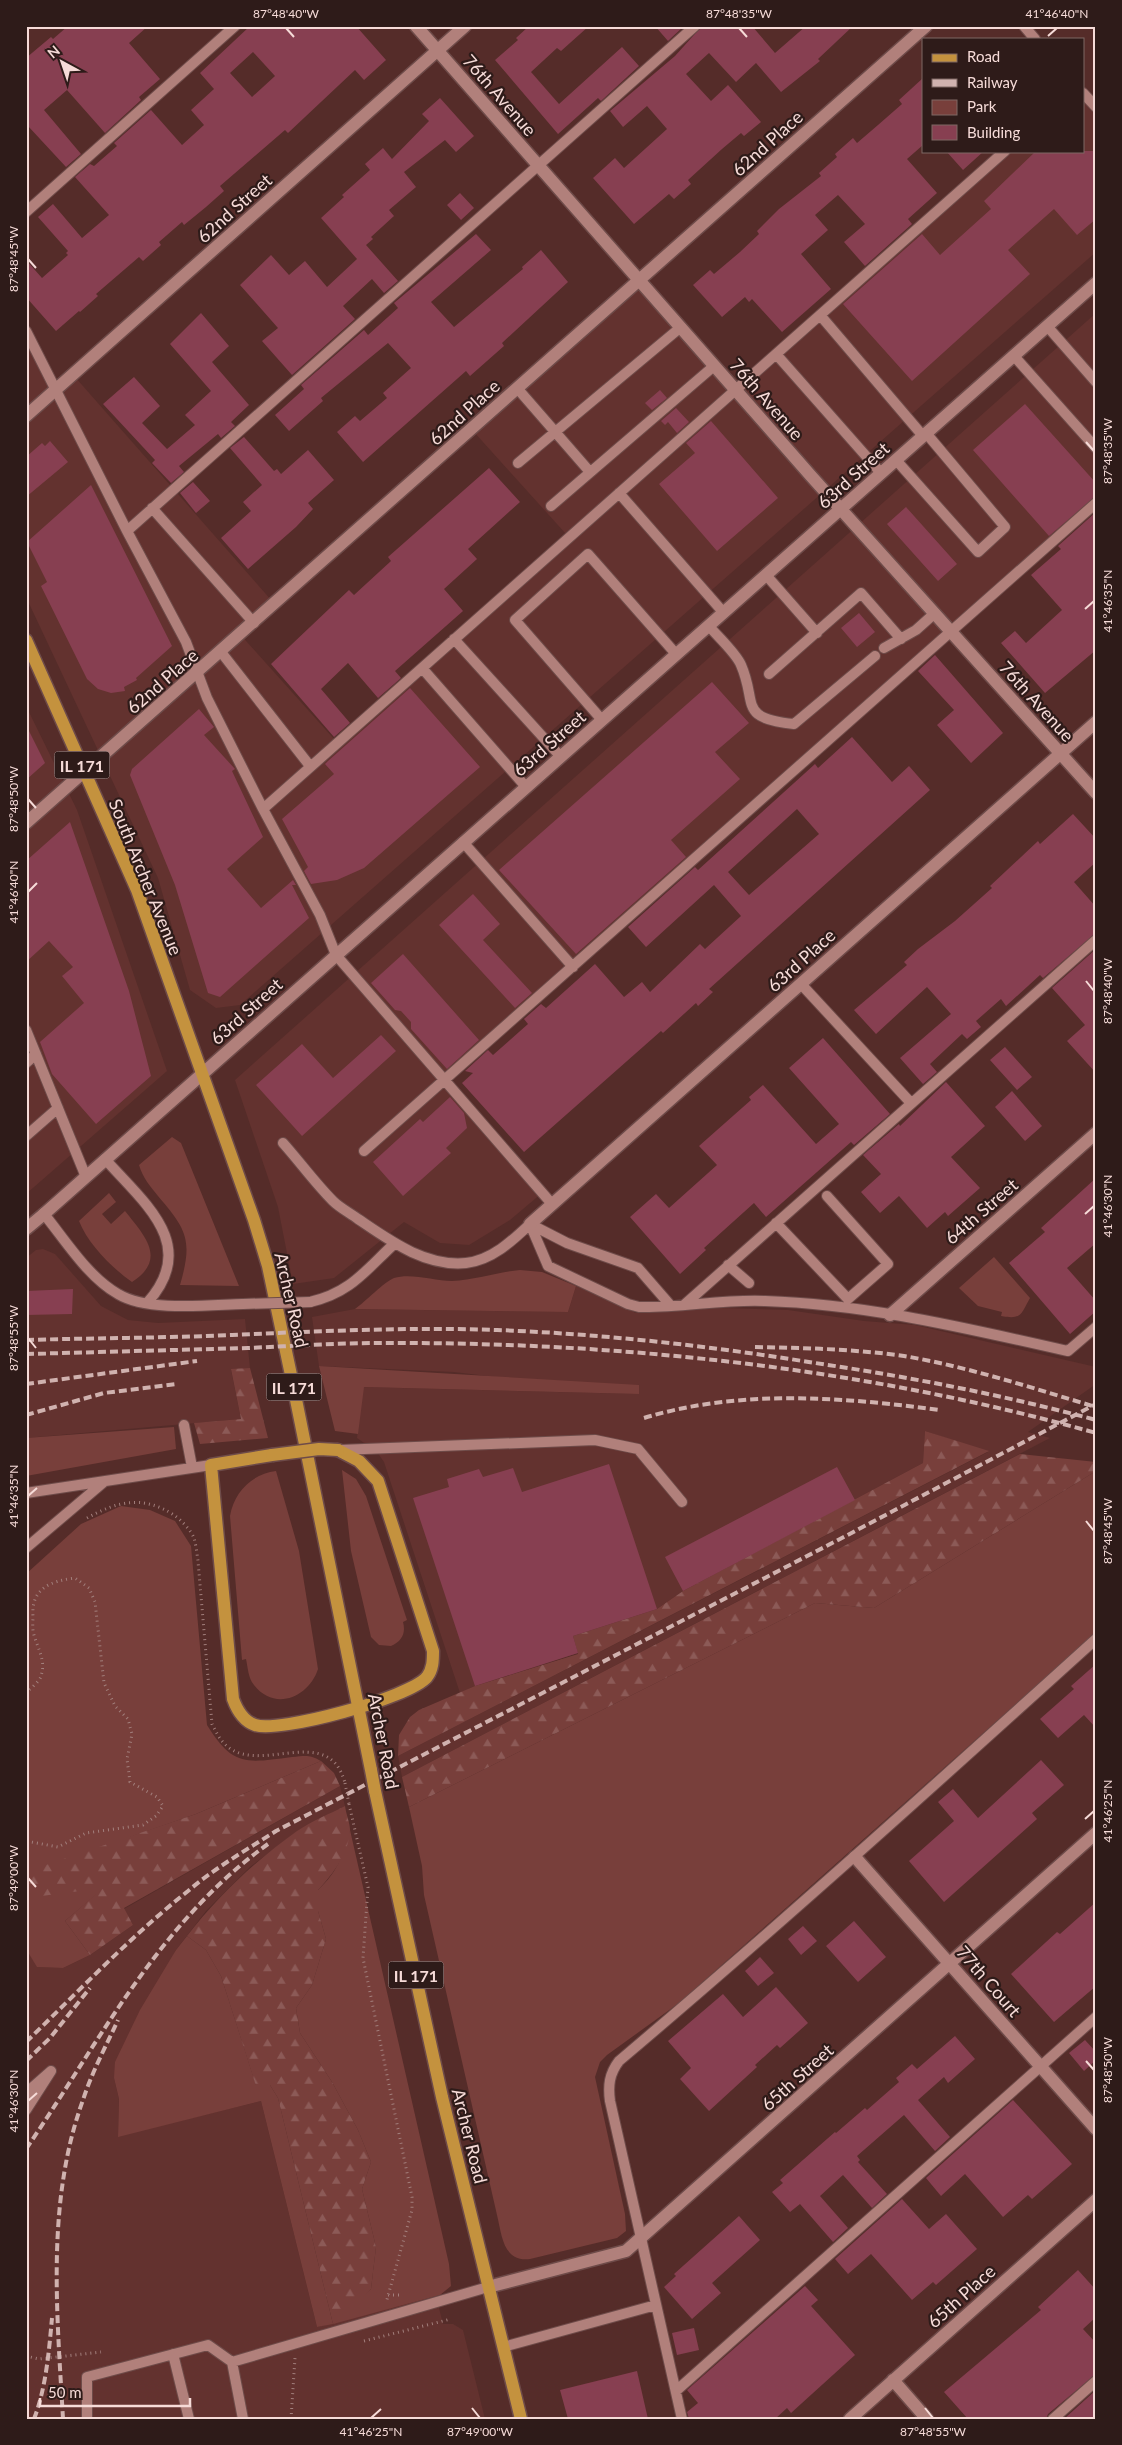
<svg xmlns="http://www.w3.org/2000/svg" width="1122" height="2445" font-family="Lato,sans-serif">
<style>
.built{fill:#63322f}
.green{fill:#783f3b}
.forest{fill:url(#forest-firs)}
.building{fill:#873f51;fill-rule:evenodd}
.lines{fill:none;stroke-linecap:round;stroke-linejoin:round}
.lane-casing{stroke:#6e4b49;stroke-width:12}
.street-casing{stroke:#6e4b49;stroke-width:15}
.secondary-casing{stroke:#6e4b49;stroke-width:15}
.primary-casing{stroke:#6e4b49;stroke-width:15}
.path{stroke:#a27f7c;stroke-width:3;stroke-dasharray:1 4;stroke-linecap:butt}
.lane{stroke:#b1807b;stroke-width:10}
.street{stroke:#b1807b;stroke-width:12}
.secondary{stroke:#b1807b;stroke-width:12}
.primary{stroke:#c4923e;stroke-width:12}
.rail{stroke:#d0b2af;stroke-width:4;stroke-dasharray:8 4;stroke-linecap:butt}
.lane-bridge-casing{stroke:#6e4b49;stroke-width:12;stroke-linecap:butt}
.primary-bridge-casing{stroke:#6e4b49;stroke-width:15;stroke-linecap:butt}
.path-bridge{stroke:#a27f7c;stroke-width:3;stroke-dasharray:1 4;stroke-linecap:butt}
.lane-bridge{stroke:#b1807b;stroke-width:10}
.primary-bridge{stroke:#c4923e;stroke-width:12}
.ticks{fill:none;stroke:#f6dbd8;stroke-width:2}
.labels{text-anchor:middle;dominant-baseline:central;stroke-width:4.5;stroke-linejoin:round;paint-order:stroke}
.shield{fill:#2e1b19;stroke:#baa19f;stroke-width:1}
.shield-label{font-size:16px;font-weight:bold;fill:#f6dbd8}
.street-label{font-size:18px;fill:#f6dbd8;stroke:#2e1b19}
.neatline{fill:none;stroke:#f6dbd8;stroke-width:2}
.ticks-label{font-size:12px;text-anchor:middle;fill:#f6dbd8}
</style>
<defs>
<pattern id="forest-firs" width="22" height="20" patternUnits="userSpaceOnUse" patternTransform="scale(1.25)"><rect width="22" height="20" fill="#783f3b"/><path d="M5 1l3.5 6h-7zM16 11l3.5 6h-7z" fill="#8c5a57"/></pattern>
</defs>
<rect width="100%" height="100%" fill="#552c29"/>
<path class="built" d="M1083 96 1096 110V252L240 1005 216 1008 190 990 158 878 26 597V335L56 395 75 377 272 601 238 632 334 739 566 534 474 432 645 280 736 386 1002 151H1083Z
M1096 313V504L444 1081 542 1193 510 1220 469 1245 440 1243 404 1222 334 1278 293 1284 278 1207 235 1080Z
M26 706 77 810 167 1071 26 1194Z
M43 1249 55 1254 101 1306 128 1320 158 1323 245 1319 250 1368 231 1370 241 1419 26 1438V1258L36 1250Z
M576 1286 636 1313 722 1308 788 1310 864 1321 915 1325 1096 1367V1384L1028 1432 1050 1438 402 1777 398 1756 988 1452 925 1431 923 1463 683 1591 657 1609 573 1636 578 1653 475 1686 460 1693 384 1462 377 1452 357 1438 363 1387 639 1394 454 1372 319 1366 312 1317 355 1309 568 1312Z
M340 1786 345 1806 299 1830 250 1867 206 1911 176 1950 114 2078 119 2099 118 2136 261 2101 317 2327 436 2296 443 2324H453L463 2330 485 2419H26V1949L38 1967 63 1968 90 1955 133 1925 124 1909Z"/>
<path class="green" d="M172 1137 181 1143 239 1286 180 1285C193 1240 187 1230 158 1196 150 1186 143 1178 139 1165Z
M109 1193 116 1202 102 1214 111 1224 125 1211C144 1235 168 1259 132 1282 112 1268 88 1244 79 1221Z
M994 1257 1030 1298C1021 1314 1022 1320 1001 1316L1002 1312 978 1306 959 1288Z
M520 1270 542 1272 576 1286 568 1312 355 1309C365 1302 384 1282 394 1278 412 1273 434 1281 452 1281 475 1280 497 1272 520 1270Z
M319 1366 639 1385V1394L364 1387 358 1434 335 1431Z
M174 1427 176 1449 26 1476V1438Z
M342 1470 356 1479 366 1496 407 1620 403 1622C406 1633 402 1641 391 1646L379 1645 371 1637 351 1551Z
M276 1471 299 1551 318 1669C309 1697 275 1712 254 1685 248 1678 248 1668 246 1659L242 1660 230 1516C234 1492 252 1474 276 1471Z
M1096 1471V1633L679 2003 607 2055 600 2062 595 2077 625 2214 626 2231 617 2238 530 2259C503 2262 502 2236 497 2215L424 1895 422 1866 409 1807 815 1603 874 1608Z
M121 1506 150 1510 175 1521 191 1546 207 1725C233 1767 246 1763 292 1757 305 1756 309 1754 321 1761L196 1814 130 1837 104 1888 65 1921 90 1955 63 1968 37 1967 26 1949V1574L81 1524Z
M350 1830 449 2264 451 2286 440 2295 333 2324 317 2327 261 2101 118 2137 119 2099 114 2078 115 2062 140 2010 176 1950 187 1936 206 1950 221 1976 256 2085H270L278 2098 333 2324 371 2289 376 2247 362 2189 371 2162 358 2130 332 2082 300 2033 296 2008 312 1985 326 1939 318 1911V1890C338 1871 343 1856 350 1830Z"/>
<path class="forest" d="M250 1368 268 1438 200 1444 194 1423 241 1419 231 1369Z
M925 1431 989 1451 398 1756 399 1735 410 1717 419 1710 475 1686 578 1654 573 1636 657 1609 683 1591 923 1463Z
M1020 1454 1096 1462V1471L874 1608 815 1603 409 1807 402 1777Z
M321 1761 334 1773 340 1786 124 1908 133 1925 90 1955 65 1921 103 1888 26 1898 31 1870 196 1814Z
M345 1806C346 1814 350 1823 350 1830 349 1853 333 1874 318 1890V1911L326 1939 312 1985 296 2008 300 2033 332 2082 358 2130 371 2162 362 2189 376 2247 371 2289 351 2311 333 2324 278 2098 270 2085 256 2086 221 1976 206 1950 187 1936C218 1896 255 1861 297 1831 312 1821 329 1814 345 1806Z"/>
<path class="building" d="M68 26H148L129 43 160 79 139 97 141 100 105 133 67 90 44 110 81 154 66 167 28 126 26 128V58L51 37 53 39Z
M250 26H356L386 60 364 80 355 70 288 133 285 130 220 186 224 191 206 207 184 225 182 222 159 242 161 245 143 261 139 257 96 294 98 296 80 312 79 311 56 331 26 297V260L42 278 68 255 66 253 68 251 38 217 53 204 82 238 109 215 75 177 90 164 94 166 117 146 114 143 151 110 182 145 204 125 191 110 214 89 200 73ZM253 52 275 76 252 97 230 73Z
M529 26H589L561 51 557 48 531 72 559 104 622 47 639 66 601 101 598 98 558 134 495 60 518 40 516 38Z
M655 26H684L668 41Z
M702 26H752L775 53 806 26H853L818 59 820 61 781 92 756 63 736 82 709 53 686 74 711 101 728 85 761 122 744 136 741 133 722 149 688 180 691 184 674 199 669 194 634 224 593 178 615 158 624 168 667 129 647 106 623 127 610 111 675 56Z
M923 78V145L907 159 937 193 908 219 912 224 865 266 844 242 865 224 838 195 815 215 828 230 801 254 831 289 782 332 752 299 749 302 745 297 722 317 693 285 710 270 714 274 740 252 759 234 757 231 779 209 821 176 819 173 837 157 835 154 853 138 857 143 878 125 902 104 899 100Z
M440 98 474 136 456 152 445 140 404 172 416 187 389 210 394 216 371 237 373 239 366 245 398 281 384 293 372 279 343 306 355 319 292 375 262 341 278 328 240 285 271 255 289 275 305 261 327 287 357 259 321 218 344 197 342 195 370 170 365 164 383 148 392 159 429 121 422 114Z
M946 151H984L963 170Z
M1036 151H1096V219L1077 235 1054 209 1008 250 1030 274 912 381 843 304 922 234 940 255 991 209 984 201Z
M460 193 474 208 461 220 447 205Z
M476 234 491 250 431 302 454 327 523 269 522 267 541 250 568 282 502 343 504 346 470 376 466 371 363 462 337 432 355 416 360 421 387 398 383 393 411 368 388 343 321 398 323 401 289 431 275 415 304 389 301 385 364 330 368 335 398 308 394 303Z
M201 313 229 346 212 362 249 405 231 422 235 426 221 438 218 434 179 466 184 472 171 483 152 463 155 460 103 404 134 377 160 406 142 423 167 449 195 425 185 415 211 391 170 344Z
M660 390 667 398 652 410 645 403Z
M1025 404 1096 483V496L1049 536 973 450Z
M676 408 689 422 677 433 668 422 665 425 661 421Z
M711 421 778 498 717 551 659 484 695 453 686 443Z
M244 437 274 471 277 469 281 474 308 450 334 480 308 503 313 509 296 527 248 569 221 538 251 511 243 502 262 485 230 448Z
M50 441 68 462 26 497V457L42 443 45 446Z
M489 468 520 502 468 549 477 559 444 589 463 611 395 671 401 678 378 698 348 663 321 689 350 723 334 737 271 664 349 590 354 595 391 561 388 557Z
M193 482 210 501 196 513 180 493Z
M91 485 172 646 136 678 137 680 124 687 125 691 111 693 98 689 87 679 41 586 47 582 27 542Z
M906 507 957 564 938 581 887 524Z
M1096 512V650L1045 693 1001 643 1015 631 1026 643 1062 610 1031 575 1061 549 1058 546Z
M859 613 875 632 857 647 841 628Z
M935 655 1003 733 971 763 937 725 954 710 918 671Z
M712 682 749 723 715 752 740 779 671 840 686 857 576 954 499 870Z
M410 688 480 767 364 868 337 880 311 884 304 871 308 867 282 819 334 774 325 764 328 761Z
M199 709 214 727 204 735 235 769 232 771 263 837 227 869 261 908 293 880 296 885H292L309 918 220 997 208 993 175 885 130 775 132 769Z
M26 725 45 763 26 780Z
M852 737 892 782 909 766 930 790 709 989 713 992 698 1006 696 1003 663 1033 661 1031 524 1152 462 1083 473 1073 465 1071 488 1050 493 1055 528 1024 524 1019 541 1004 546 1008 595 964 624 997 642 982 650 992 700 944 705 949 741 916 714 885 646 947 628 927 695 867 698 870 815 764 818 768ZM797 809 819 834 749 895 728 872Z
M1073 814 1096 839V862L1074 882 1096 907V933L1043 978 1040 975 1006 1006 1001 999 976 1021 981 1027 967 1039 962 1034 930 1064 937 1072 923 1084 900 1058 951 1014 927 987 876 1034 854 1010 907 965 904 962 918 949 955 921 992 888 990 886 1038 841 1040 844Z
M70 822 129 991 151 1076 96 1124 52 1074 40 1042 84 1003 62 976 73 967 49 941 26 962V861Z
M473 894 500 924 483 940 532 993 515 1008 439 925Z
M1096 949V1073L1067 1041 1085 1025 1052 988Z
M403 954 479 1040 447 1069 411 1029V1022L401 1011 395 1010 371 983Z
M381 1035 396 1051 302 1136 256 1085 302 1044 333 1078Z
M823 1038 890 1114 854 1145 851 1142 766 1217 754 1203 704 1248 706 1250 680 1274 630 1217 656 1194 669 1208 717 1165 699 1146 751 1100 749 1097 763 1085 816 1144 839 1124 789 1068Z
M1005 1047 1032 1077 1017 1090 990 1060Z
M946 1082 985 1126 951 1157 980 1188 948 1216 945 1212 927 1228 899 1196 880 1213 861 1192 881 1174 863 1155 899 1124 900 1126Z
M1012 1091 1042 1126 1025 1141 995 1107Z
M450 1097 464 1113 467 1128 446 1148 451 1153 403 1196 373 1162 420 1119 423 1122Z
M1096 1178V1243L1067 1268 1096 1301V1311L1070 1334 1009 1263 1045 1232 1041 1228Z
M73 1289 72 1314 26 1315V1291Z
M609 1464 657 1609 573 1636 578 1653 475 1686 413 1498 449 1487 447 1479 479 1469 483 1477 513 1468 522 1492Z
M837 1467 855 1500 683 1591 665 1557Z
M1096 1664V1728L1084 1715 1058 1738 1040 1719 1074 1689 1071 1686Z
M1041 1760 1064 1785 1032 1813 1037 1819 944 1902 909 1861 954 1821 938 1802 953 1789 978 1818Z
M1096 1902V1986L1054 2022 1011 1974 1057 1932 1060 1934Z
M854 1921 886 1957 858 1982 826 1946Z
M803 1926 817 1941 801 1955 788 1939Z
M760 1957 774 1973 758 1986 745 1971Z
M776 1987 808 2023 780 2048 777 2045 755 2065 757 2067 709 2111 680 2079 691 2068 668 2041 723 1994 743 2017Z
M955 2036 975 2059 948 2083 944 2077 918 2100 950 2137 935 2151 904 2115 857 2156 860 2160 858 2162 887 2194 872 2208 843 2175 820 2196 848 2228 833 2242 800 2204 790 2212 772 2192 783 2183 780 2180 835 2132 836 2133 865 2108 867 2110 899 2082 896 2078 912 2064 917 2069Z
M1085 2040 1096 2052V2060L1084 2071 1069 2053Z
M1013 2100 1072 2164 1032 2199 1028 2195 1003 2217 965 2174 941 2196 926 2178Z
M902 2199 929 2229 946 2214 977 2249 936 2285 933 2282 912 2300 871 2254 848 2274 835 2259Z
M739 2216 760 2240 712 2283 721 2293 692 2319 664 2287 676 2276 674 2274Z
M1078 2270 1096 2290V2317L1083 2329 1096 2343V2374L1048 2414 1046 2419H968L944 2392 1041 2310 1038 2307Z
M805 2286 818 2300 811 2306 855 2355 791 2413 787 2408 775 2419H689L687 2412 698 2403 687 2390Z
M694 2328 699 2350 677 2355 672 2333Z
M637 2371 648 2419H568L560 2390Z
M1096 2390V2419H1064Z"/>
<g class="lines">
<defs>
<path id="lane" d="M1024 26 1035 39
M1083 93 1096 107
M26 212 235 26
M820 315 923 436
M1047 326 1096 382
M26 331 127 531 186 642 207 698 263 809 320 915 336 955 552 1204
M776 354 881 473
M1014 356 1096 448
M517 388 590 472
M896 460 978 552 1005 527 926 433
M518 463 681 327
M619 493 723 612
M551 506 714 366
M152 508 254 623
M127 531 695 26
M766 575 817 633
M709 626C717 636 736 653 741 665 758 704 737 718 794 724L875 656
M454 639 561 757
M884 648 916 630 935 613
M221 652 310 766
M422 668 526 787
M769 674 861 593 901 639
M602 720 515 620 588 554 676 654
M263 809 1005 151
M463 842 573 967
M801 984 911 1103
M26 1030 86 1177
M26 1063 36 1054
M26 1136 58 1108
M283 1143C300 1162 315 1183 333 1201 340 1208 350 1213 358 1219 389 1240 425 1267 466 1263 492 1260 512 1241 530 1224
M364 1151 1096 503
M105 1159C144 1203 200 1245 147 1303
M44 1214C66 1241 88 1277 118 1294 148 1312 209 1305 243 1304
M776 1223 848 1299 888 1264 827 1196
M530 1224 548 1266 628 1304 639 1307C681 1308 723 1299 765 1301 867 1304 969 1329 1068 1351L1096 1327
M530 1224 567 1243 638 1268 671 1306
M728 1265 749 1283
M310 1302C350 1293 365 1271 394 1244
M684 1305 1096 940
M184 1425 192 1467
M339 1450 595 1440 638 1449 682 1502
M26 1493 211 1465
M26 1548 105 1481
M26 2093 51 2071 26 2110
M503 2347 656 2305
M173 2354 189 2419
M232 2362 243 2419
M676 2391 1096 2017
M87 2419V2377L208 2345 232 2362 488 2287
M682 2419 610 2101C608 2086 609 2074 619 2061 781 1924 938 1782 1096 1639
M1053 2419 1096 2381"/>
<path id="street" d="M416 26 811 476 1096 793
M26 416 465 26
M26 823 926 26
M530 1224 1096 722
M26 1229 44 1214
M890 1315 1096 1133
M855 1857 1096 2129
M488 2287 626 2251 1096 1833
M893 2380 927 2419
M850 2419 1096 2200"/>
<path id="secondary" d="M44 1214 1096 283"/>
<path id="primary" d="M26 640 137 890 254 1220 268 1266 291 1375 371 1770
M272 1455 211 1465 233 1699C237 1710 243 1721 255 1725 280 1733 409 1698 427 1677 433 1669 433 1660 433 1651L378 1481 359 1461 338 1450
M375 1791 442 2097 521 2419"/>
</defs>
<use href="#lane" class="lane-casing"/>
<use href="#street" class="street-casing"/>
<use href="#secondary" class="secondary-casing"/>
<use href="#primary" class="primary-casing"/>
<path class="path" d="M87 1518C118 1501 143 1495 174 1515 181 1520 191 1530 194 1538 196 1545 197 1554 198 1561L212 1724C215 1730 218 1736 222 1741 254 1781 328 1719 345 1783
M26 1693C31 1688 40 1681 41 1676 46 1661 38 1649 34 1635 32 1629 33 1622 33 1616 31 1588 51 1581 75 1578L89 1588 95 1602 104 1683 115 1706 128 1719 132 1734 127 1759 130 1782 157 1797 163 1806 156 1816 143 1825 86 1833 58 1847 26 1841
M349 1804 368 1887 363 1958 412 2197V2210L386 2303
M388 2295H403
M364 2341 451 2319
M26 2356 39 2359 101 2352
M291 2419 295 2358"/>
<use href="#lane" class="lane"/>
<use href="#street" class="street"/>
<use href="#secondary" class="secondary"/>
<use href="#primary" class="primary"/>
<path class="rail" d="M26 1340C95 1338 163 1338 232 1335 320 1331 409 1327 497 1330 604 1334 710 1346 815 1363 910 1377 1003 1395 1096 1420
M755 1347C805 1348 854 1349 904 1356 969 1367 1032 1388 1096 1407
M26 1354C100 1352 174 1350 248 1348 293 1346 338 1343 383 1343 622 1342 865 1368 1096 1433
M26 1384 197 1361
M26 1415 104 1393 176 1384
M644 1418C739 1389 842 1397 940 1410
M26 2042C79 1991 130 1937 188 1891 215 1868 246 1850 276 1831L840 1539 1096 1404
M26 2061 50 2038 90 1988
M26 2149C100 2041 159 1922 268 1844
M34 2419C46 2388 49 2351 52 2318
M63 2419C57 2312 46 2202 83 2100 92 2072 106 2046 118 2020"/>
<defs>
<path id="lane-bridge" d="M243 1304 310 1302"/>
<path id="primary-bridge" d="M272 1455 319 1449 338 1450
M371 1770 375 1791"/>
</defs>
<use href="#lane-bridge" class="lane-bridge-casing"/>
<use href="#primary-bridge" class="primary-bridge-casing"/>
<path class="path-bridge" d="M345 1783 349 1804"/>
<use href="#lane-bridge" class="lane-bridge"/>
<use href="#primary-bridge" class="primary-bridge"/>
</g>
<path class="ticks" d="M286 28 294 37M739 28 747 37M1048 36 1057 28M28 259 36 268M1086 442 1094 451M1085 609 1094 601M28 799 36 808M28 892 37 883M1086 981 1094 991M1085 1214 1094 1206M28 1338 36 1348M28 1496 37 1488M1086 1521 1094 1531M1085 1819 1094 1811M28 1878 36 1887M1086 2061 1094 2070M28 2101 37 2093M472 2408 480 2418M925 2408 933 2418M371 2418 381 2409"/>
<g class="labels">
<g class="shield">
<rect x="54.5" y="751.5" width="55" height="27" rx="4"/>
<rect x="266.5" y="1373.5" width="55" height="27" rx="4"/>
<rect x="388.5" y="1961.5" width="55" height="27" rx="4"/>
</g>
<g class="shield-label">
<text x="82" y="765">IL 171</text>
<text x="294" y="1387">IL 171</text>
<text x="416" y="1975">IL 171</text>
</g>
<g class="street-label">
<text transform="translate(500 95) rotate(49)">76th Avenue</text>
<text transform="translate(767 143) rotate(-42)">62nd Place</text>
<text transform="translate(234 208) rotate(-42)">62nd Street</text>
<text transform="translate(767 399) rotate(49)">76th Avenue</text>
<text transform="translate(464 412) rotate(-42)">62nd Place</text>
<text transform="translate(853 475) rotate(-42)">63rd Street</text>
<text transform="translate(162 681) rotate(-41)">62nd Place</text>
<text transform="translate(1037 701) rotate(48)">76th Avenue</text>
<text transform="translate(549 743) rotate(-41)">63rd Street</text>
<text transform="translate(146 877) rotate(68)">South Archer Avenue</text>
<text transform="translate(801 960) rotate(-42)">63rd Place</text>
<text transform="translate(246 1011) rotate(-42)">63rd Street</text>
<text transform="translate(981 1211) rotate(-41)">64th Street</text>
<text transform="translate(292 1300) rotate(77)">Archer Road</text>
<text transform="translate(384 1741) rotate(79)">Archer Road</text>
<text transform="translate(989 1981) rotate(49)">77th Court</text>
<text transform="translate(797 2077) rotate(-42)">65th Street</text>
<text transform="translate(470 2136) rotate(76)">Archer Road</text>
<text transform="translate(961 2296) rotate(-42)">65th Place</text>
</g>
</g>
<rect width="1122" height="2445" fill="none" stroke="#2e1b19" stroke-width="55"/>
<rect x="922" y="38" width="162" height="115" fill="#2e1b19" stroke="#7e6865"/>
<rect x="932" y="54" width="25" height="8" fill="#c4923e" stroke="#7e6865"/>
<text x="967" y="62" font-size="15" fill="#f6dbd8">Road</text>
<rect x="932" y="79" width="25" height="8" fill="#d0b2af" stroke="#7e6865"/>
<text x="967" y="88" font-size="15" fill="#f6dbd8">Railway</text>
<rect x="932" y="100" width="25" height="15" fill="#783f3b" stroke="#7e6865"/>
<text x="967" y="112" font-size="15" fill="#f6dbd8">Park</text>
<rect x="932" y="125" width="25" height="15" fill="#873f51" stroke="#7e6865"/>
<text x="967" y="138" font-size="15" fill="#f6dbd8">Building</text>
<g transform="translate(62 62) rotate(320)" stroke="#2e1b19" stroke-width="4" paint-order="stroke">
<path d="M0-4L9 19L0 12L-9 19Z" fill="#f6dbd8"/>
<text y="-8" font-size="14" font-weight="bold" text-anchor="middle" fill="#f6dbd8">N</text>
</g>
<path d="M40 2398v8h150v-8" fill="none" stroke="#f6dbd8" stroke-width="2.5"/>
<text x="48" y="2398" font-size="15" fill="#f6dbd8" stroke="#2e1b19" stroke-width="4" paint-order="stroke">50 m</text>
<rect x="28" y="28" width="1066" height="2390" class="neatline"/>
<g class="ticks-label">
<text x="286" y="18">87°48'40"W</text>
<text x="739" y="18">87°48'35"W</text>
<text x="1057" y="18">41°46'40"N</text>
<text transform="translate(14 259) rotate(-90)" y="4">87°48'45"W</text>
<text transform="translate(1108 451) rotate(-90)" y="4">87°48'35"W</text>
<text transform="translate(1108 601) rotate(-90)" y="4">41°46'35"N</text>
<text transform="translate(14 799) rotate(-90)" y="4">87°48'50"W</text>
<text transform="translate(14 892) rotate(-90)" y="4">41°46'40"N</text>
<text transform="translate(1108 991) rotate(-90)" y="4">87°48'40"W</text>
<text transform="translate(1108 1206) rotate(-90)" y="4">41°46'30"N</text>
<text transform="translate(14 1338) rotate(-90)" y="4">87°48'55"W</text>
<text transform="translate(14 1496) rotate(-90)" y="4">41°46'35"N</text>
<text transform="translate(1108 1531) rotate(-90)" y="4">87°48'45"W</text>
<text transform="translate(1108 1811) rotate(-90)" y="4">41°46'25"N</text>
<text transform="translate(14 1878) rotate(-90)" y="4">87°49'00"W</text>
<text transform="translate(1108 2070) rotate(-90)" y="4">87°48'50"W</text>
<text transform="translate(14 2101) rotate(-90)" y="4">41°46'30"N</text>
<text x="371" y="2436">41°46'25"N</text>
<text x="480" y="2436">87°49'00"W</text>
<text x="933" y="2436">87°48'55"W</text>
</g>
</svg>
